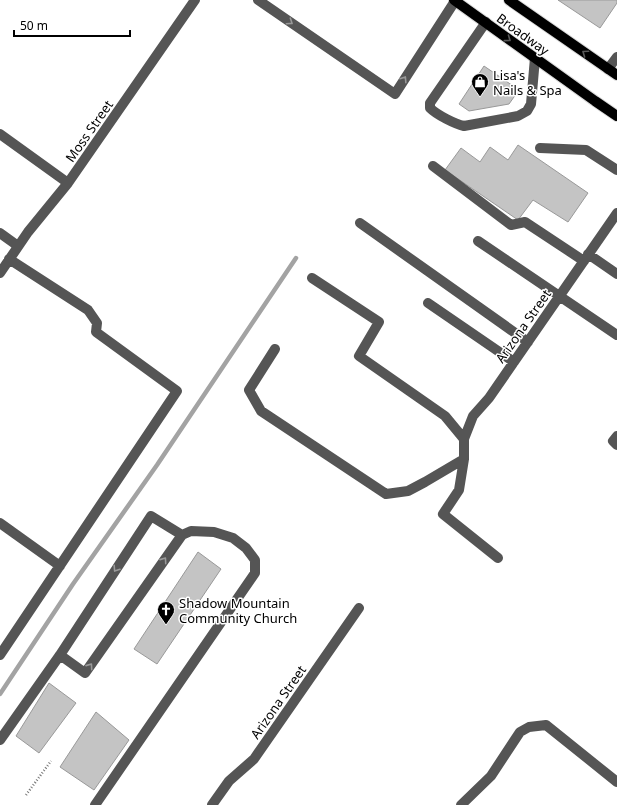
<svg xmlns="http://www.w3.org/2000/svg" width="617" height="805" font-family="'Noto Sans',sans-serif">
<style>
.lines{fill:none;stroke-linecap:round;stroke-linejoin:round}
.stream{stroke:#a3a3a3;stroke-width:4.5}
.building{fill:#c4c4c4;stroke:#999}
.major-casing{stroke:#dbdbdb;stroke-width:12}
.path{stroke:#777;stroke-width:2.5;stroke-dasharray:1 2;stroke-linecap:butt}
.minor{stroke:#555;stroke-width:10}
.major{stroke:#000;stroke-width:10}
.oneway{stroke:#999}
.oneway2{stroke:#595959}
.labels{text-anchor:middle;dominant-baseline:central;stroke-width:3;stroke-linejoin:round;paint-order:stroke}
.street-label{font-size:13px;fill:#000;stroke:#fff}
.poi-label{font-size:13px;fill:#000;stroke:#fff;text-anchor:start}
</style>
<rect width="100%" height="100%" fill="#fff"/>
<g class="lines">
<path class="stream" d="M0 694 73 584 157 465 296 258"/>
</g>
<path class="building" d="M558 0H617V3L600 28Z
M484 66 519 90 509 104 469 111 459 104Z
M518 145 588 193 568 222 533 200 518 220 445 170 461 148 480 162 490 147 508 160Z
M198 552 221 569 157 664 134 649Z
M49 683 76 703 39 753 16 736Z
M96 712 129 740 94 790 60 767Z"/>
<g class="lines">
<defs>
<path id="major" d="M454 0 595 101 617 116
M509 0 617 75"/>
</defs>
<use href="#major" class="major-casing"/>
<path class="path" d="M26 795 51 761"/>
<path class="minor" d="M258 0 395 94 455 1
M486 22 430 103V108C437 115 455 124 464 126L518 116 527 111 531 104 535 58
M608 69 617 57
M0 134 68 183
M540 148 586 150 617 170
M433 166 511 225 525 222 584 261
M360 223 528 342
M0 233 18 246
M478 241 617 335
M588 254 617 274
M0 273 28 232 68 183 195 0
M312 278 379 322 359 356 445 416 464 439
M428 303 514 362
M275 349 249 390 261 411 386 494 408 491 425 482 464 459
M617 436 613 441 617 445
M0 523 60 566
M498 558 443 514 459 490 464 459V439L473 416 489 398 617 213
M0 655 177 391 96 332 97 323 88 310 9 259
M0 740 60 655 151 516 182 535 85 673 60 655
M95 805 255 573V560L246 548 233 538 214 532 191 531 182 535
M212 805 229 781 254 759 359 608
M461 805 491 776 520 732 529 727 546 725 617 782"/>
<use href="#major" class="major"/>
</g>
<defs><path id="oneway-chevron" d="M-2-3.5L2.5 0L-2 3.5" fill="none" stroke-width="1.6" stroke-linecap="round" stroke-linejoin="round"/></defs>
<g class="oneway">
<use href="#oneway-chevron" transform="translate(290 22) rotate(34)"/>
<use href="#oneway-chevron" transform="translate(404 79) rotate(-57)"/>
<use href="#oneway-chevron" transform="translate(164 560) rotate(-55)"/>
<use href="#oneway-chevron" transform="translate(116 569) rotate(123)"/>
<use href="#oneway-chevron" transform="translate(90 666) rotate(-55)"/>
</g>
<g class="oneway2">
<use href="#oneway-chevron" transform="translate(508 39) rotate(36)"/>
<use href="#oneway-chevron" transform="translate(585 53) rotate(-145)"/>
</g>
<defs>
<symbol id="shop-pin" viewBox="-11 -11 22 30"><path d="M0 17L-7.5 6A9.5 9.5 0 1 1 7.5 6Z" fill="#000" stroke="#fff"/><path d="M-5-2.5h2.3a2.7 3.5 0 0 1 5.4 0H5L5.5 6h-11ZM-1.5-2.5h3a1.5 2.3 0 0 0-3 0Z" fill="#fff"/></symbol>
<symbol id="church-pin" viewBox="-11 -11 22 30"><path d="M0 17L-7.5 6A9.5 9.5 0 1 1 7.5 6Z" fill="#000" stroke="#fff"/><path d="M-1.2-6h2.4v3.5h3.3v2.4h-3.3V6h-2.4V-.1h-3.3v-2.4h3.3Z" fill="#fff"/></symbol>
</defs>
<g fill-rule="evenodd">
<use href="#shop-pin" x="470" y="72" width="20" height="27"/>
<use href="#church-pin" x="156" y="600" width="20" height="27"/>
</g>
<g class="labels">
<g class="street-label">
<text transform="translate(523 34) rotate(36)">Broadway</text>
<text transform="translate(89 131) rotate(-55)">Moss Street</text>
<text transform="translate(523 326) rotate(-55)">Arizona Street</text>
<text transform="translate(278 702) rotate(-55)">Arizona Street</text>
</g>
<g class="poi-label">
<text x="493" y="75">Lisa's<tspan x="493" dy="15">Nails &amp; Spa</tspan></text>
<text x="179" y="603">Shadow Mountain<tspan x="179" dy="15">Community Church</tspan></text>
</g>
</g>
<path d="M14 30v6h116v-6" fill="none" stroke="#000000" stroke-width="2"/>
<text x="20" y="30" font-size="12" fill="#000000" stroke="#ffffff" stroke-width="3" paint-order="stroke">50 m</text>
</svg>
